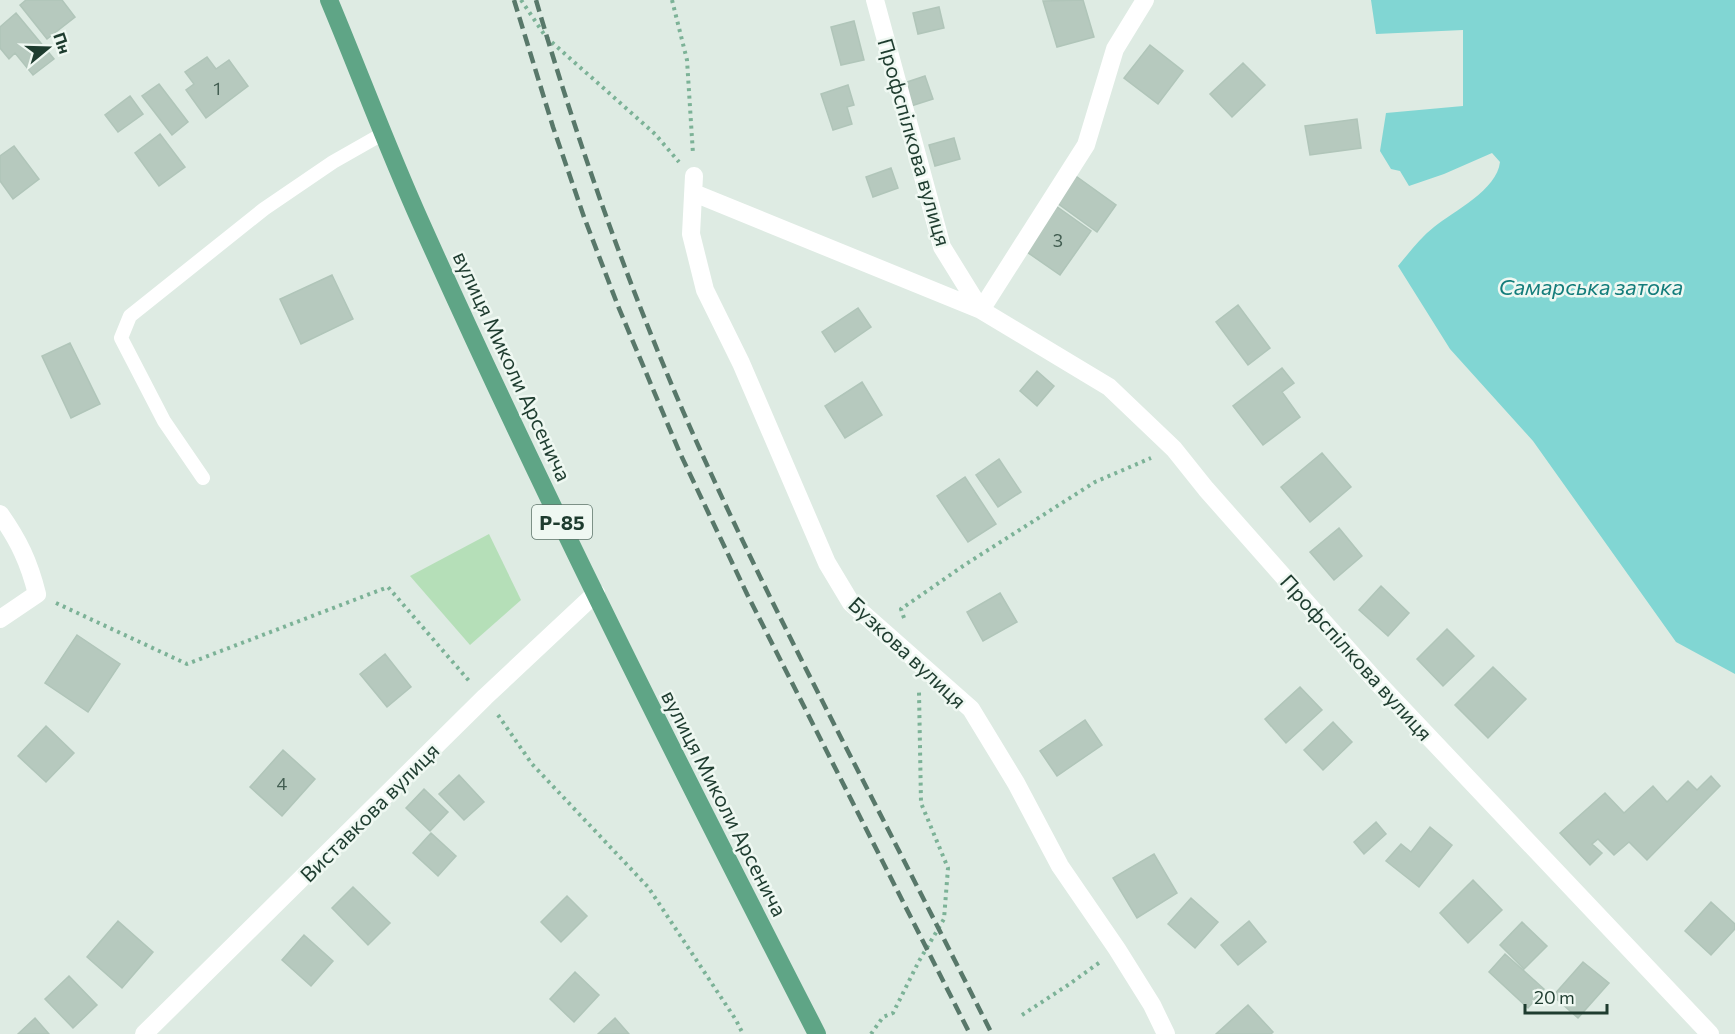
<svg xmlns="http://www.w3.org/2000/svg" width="1735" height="1034" font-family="Commissioner,sans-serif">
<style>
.green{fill:#b5dfb8}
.water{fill:#81d6d3}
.building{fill:#b6c9be;stroke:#b0c5b9;stroke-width:1.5}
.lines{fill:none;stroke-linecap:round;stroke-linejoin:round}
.path{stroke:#7cb297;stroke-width:4;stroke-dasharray:3 4.5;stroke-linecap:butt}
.lane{stroke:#fff;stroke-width:14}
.street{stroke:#fff;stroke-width:18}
.primary{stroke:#5fa586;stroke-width:18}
.rail{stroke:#58786a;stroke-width:4.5;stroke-dasharray:12 6;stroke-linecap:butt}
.labels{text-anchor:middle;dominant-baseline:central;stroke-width:5;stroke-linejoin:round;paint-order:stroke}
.number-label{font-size:18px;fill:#445f53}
.shield{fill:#eff8f2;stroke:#5d746a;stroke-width:1.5}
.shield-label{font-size:20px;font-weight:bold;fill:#1e3c2f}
.street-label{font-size:21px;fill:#1e3c2f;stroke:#eff8f2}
.water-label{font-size:22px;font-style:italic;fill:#147d7b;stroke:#eff8f2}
</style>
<rect width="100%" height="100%" fill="#deebe3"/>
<path class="green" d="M489 534 521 600 470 645 410 576Z"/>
<path class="water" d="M1371 0H1735V674L1676 642 1533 441 1450 349 1398 266C1409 253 1420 238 1434 227 1454 211 1497 190 1500 162L1492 153 1444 174 1409 186 1400 171 1391 169 1380 151 1386 113 1463 106V30L1376 34Z"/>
<path class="building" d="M26 0H62L75 17 47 39 20 5Z
M1083 0 1094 37 1057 47 1043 1Z
M939 7 944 28 918 34 913 13Z
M16 13 54 59 33 75 15 53 9 59 0 48V27Z
M854 21 864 60 841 65 831 27Z
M1150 45 1183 71 1158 104 1124 78Z
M207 57 216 69 229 60 248 86 206 118 186 90 194 84 185 72Z
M1243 63 1265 85 1232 117 1210 94Z
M925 76 933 99 911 106 904 83Z
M159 84 188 122 172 135 142 96Z
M848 85 854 105 847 107 852 124 833 130 821 94Z
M130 96 143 114 118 132 105 115Z
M1357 119 1361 148 1310 155 1305 126Z
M160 134 185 167 159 186 135 153Z
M954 138 960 159 935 166 929 145Z
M14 146 39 179 13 199 0 181V156Z
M891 168 898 188 873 197 866 177Z
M1073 174 1116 205 1097 232 1053 200Z
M1056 206 1091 231 1060 275 1024 250Z
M332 275 353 319 301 344 280 299Z
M1238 305 1270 348 1248 365 1216 322Z
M858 308 871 327 835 352 822 332Z
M70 343 100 404 71 418 42 356Z
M1282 368 1294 383 1282 392 1300 417 1263 445 1233 406Z
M1037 371 1054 386 1037 406 1020 391Z
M862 382 882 415 845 438 825 406Z
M1322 453 1351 487 1310 522 1281 487Z
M999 459 1021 492 998 507 976 475Z
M965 477 996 524 968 542 937 496Z
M1339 528 1362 556 1334 580 1310 552Z
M1381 586 1409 613 1388 636 1359 610Z
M1000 593 1017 622 983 641 967 612Z
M1447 629 1474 656 1443 686 1417 659Z
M77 635 120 664 88 712 45 683Z
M385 654 411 687 387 707 360 674Z
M1493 667 1526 699 1488 738 1455 705Z
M1300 687 1322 710 1286 743 1265 719Z
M1085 720 1102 745 1057 776 1040 751Z
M1333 722 1352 742 1323 770 1304 750Z
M46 726 74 753 46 782 18 756Z
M283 750 315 779 282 816 250 787Z
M459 775 484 802 464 820 439 794Z
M1711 776 1720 786 1647 860 1629 842 1614 855 1598 839 1592 844 1602 853 1590 865 1560 833 1605 793 1624 813 1653 786 1667 802 1688 781 1697 790Z
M424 789 448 812 430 831 406 808Z
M1376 822 1386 834 1364 854 1354 842Z
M1430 827 1452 845 1419 887 1386 861 1401 844 1411 852Z
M431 833 456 856 438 876 413 853Z
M1154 854 1177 893 1137 918 1113 878Z
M1473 880 1502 910 1468 943 1440 913Z
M353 887 390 923 368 945 332 908Z
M567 896 587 916 561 942 541 922Z
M1191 898 1218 922 1195 948 1168 924Z
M1711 902 1735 924V929L1711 955 1685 931Z
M118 921 153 952 122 988 87 957Z
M1249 921 1266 942 1238 965 1221 945Z
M1522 922 1547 946 1524 969 1500 945Z
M304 935 333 961 311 986 282 960Z
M1505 954 1544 989 1528 1008 1489 972Z
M1583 962 1609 983 1578 1018 1553 996Z
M575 972 599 995 574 1022 550 999Z
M69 976 97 1005 73 1028 45 999Z
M1248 1005 1273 1032 1271 1034H1216Z
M35 1018 49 1034H18Z
M615 1018 629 1034H598Z"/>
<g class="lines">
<path class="path" d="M521 0 546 37 655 134 679 162
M672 0 687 60 693 154
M56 603 187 664 388 587 470 682
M904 618 901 609 966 564 1095 482 1151 458
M498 715 532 764 648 887 736 1020 743 1034
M1022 1015 1068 985 1100 962
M871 1034 883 1017 893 1013 919 961 944 919 948 868 921 803 919 692"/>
<path class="lane" d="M203 478 164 421 121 338 130 316 264 209 333 162 384 133"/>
<path class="street" d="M875 0 942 247 981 310 1086 145 1115 49 1145 0
M694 176 691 234 705 290 741 363 827 563 851 603 971 709 1016 783 1060 866 1117 949 1152 1005 1166 1034
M694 193 981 310 1109 387 1174 449 1206 489 1374 679 1710 1034
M0 514C19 541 29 562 37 594L0 619
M144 1034 485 697 596 593"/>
<path class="primary" d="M329 0C360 74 388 150 421 223 544 498 680 767 817 1034"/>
<path class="rail" d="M514 0 553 127 584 217 618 306 679 451 747 594 970 1034
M536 0C576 137 623 271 679 402 727 513 782 622 837 730 889 831 941 933 992 1034"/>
</g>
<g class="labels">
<g class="number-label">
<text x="217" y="88">1</text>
<text x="1058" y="240">3</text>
<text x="282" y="783">4</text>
</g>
<rect class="shield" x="532" y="505" width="60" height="34" rx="4.5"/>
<g class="shield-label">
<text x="562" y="522">Р-85</text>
</g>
<g class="street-label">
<text transform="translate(915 142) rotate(74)">Профспілкова вулиця</text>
<text transform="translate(513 366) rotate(65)">вулиця Миколи Арсенича</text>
<text transform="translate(908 652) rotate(43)">Бузкова вулиця</text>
<text transform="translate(1357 657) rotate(48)">Профспілкова вулиця</text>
<text transform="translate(725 803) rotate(63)">вулиця Миколи Арсенича</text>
<text transform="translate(369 812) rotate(-45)">Виставкова вулиця</text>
</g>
<g class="water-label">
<text x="1591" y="286">Самарська затока</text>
</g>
</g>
<g transform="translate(48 48) rotate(71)" stroke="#eff8f2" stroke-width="4.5" paint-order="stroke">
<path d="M0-4.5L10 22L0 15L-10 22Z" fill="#1e3c2f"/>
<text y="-9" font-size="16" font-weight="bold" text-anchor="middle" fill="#1e3c2f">Пн</text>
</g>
<path d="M1525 1004v9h82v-9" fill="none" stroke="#1e3c2f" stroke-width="3"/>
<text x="1534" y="1004" font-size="18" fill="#1e3c2f" stroke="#eff8f2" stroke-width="4.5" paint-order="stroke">20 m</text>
</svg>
